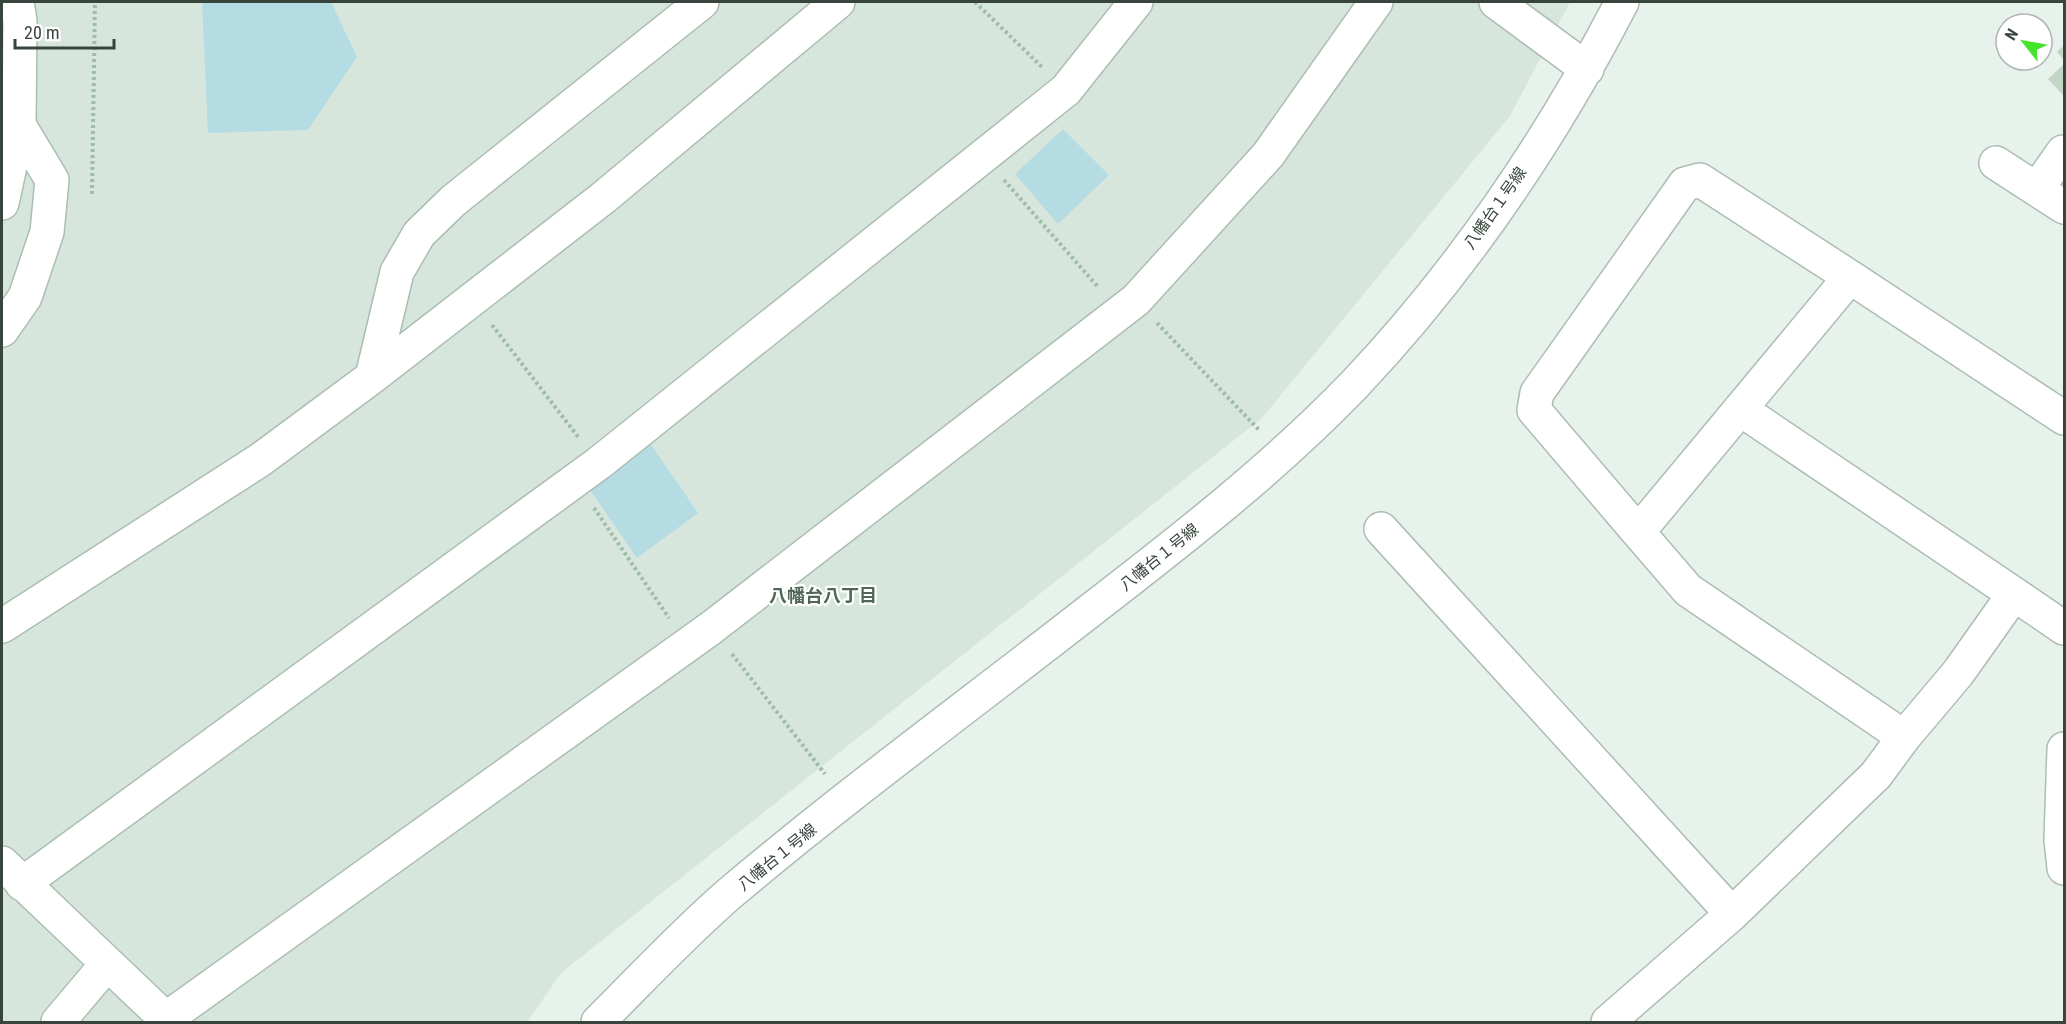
<svg xmlns="http://www.w3.org/2000/svg" width="2066" height="1024" font-family="'Roboto Condensed','Noto Sans JP',sans-serif">
<style>
.residential{fill:#d7e6dd}
.green{fill:#b5dbe3}
.building{fill:#c2d6c8}
.lines{fill:none;stroke-linecap:round;stroke-linejoin:round}
.minor-casing{stroke:#acbdb2;stroke-width:36}
.path{stroke:#9ebda9;stroke-width:4;stroke-dasharray:3 3;stroke-linecap:butt}
.minor{stroke:#fff;stroke-width:33}
.labels{text-anchor:middle;dominant-baseline:central;stroke-width:4.5;stroke-linejoin:round;paint-order:stroke}
.street-label{font-size:16px;fill:#37453c;stroke:#fff}
.neighbourhood-label{font-size:18px;font-weight:bold;fill:#506757;stroke:#fff}
</style>
<rect width="100%" height="100%" fill="#e8f2ec"/>
<path class="residential" d="M2 2H1570L1510 116 1262 418 562 972 527 1022H2Z"/>
<path class="green" d="M202 2H331L357 57 308 130 208 133Z
M1063 129 1109 175 1058 224 1015 174Z
M650 443 698 513 637 558 588 487Z"/>
<path class="building" d="M2064 45V60L2057 52Z
M2064 64V96L2048 79Z"/>
<g class="lines">
<defs>
<path id="minor" d="M1496 2 1587 69
M1996 163 2064 207
M2037 189 2063 152
M2 203 19 125 20 21 17 2
M2 330 25 297 47 232 52 180 19 125
M372 377 397 272 419 234 453 201 702 2
M1740 409 2014 594
M2064 418 1850 277 1638 532 1688 590 1904 737 1958 673 2014 594 2064 628
M1381 529 1732 914 1876 775 1904 737
M1638 532 1534 410 1537 393 1685 184 1700 180 1850 277
M2 626 260 460 372 377 603 198 838 2
M2064 749 2061 840 2064 868
M2 863 169 1022
M22 884 599 463 1066 90 1136 2
M166 1019 711 628 1136 300 1268 155 1376 2
M58 1022 107 964
M598 1022C641 979 683 934 729 894 845 796 968 706 1087 613 1179 542 1273 469 1354 385 1461 272 1551 139 1622 2
M1608 1022 1732 914"/>
</defs>
<use href="#minor" class="minor-casing"/>
<path class="path" d="M975 2 1043 68
M1004 180 1098 287
M92 194 95 2
M1157 323 1259 430
M492 325 579 438
M594 508 669 618
M732 654 825 774"/>
<use href="#minor" class="minor"/>
</g>
<g class="labels">
<g class="street-label">
<text transform="translate(1495 208) rotate(-55)">八幡台１号線</text>
<text transform="translate(1159 557) rotate(-39)">八幡台１号線</text>
<text transform="translate(777 857) rotate(-39)">八幡台１号線</text>
</g>
<g class="neighbourhood-label">
<text x="823" y="595">八幡台八丁目</text>
</g>
</g>
<rect width="2066" height="1024" fill="none" stroke="#37453c" stroke-width="6"/>
<g transform="translate(2024 42) rotate(301)"><circle r="28" fill="#ffffff" stroke="#afb5b1" stroke-width="1.5"/>
<path d="M0-4.5L10 22L0 15L-10 22Z" fill="#45e52c"/>
<text y="-9" font-size="16" font-weight="bold" text-anchor="middle" fill="#37453c">N</text>
</g>
<path d="M15 39v9h99v-9" fill="none" stroke="#37453c" stroke-width="3"/>
<text x="24" y="39" font-size="18" fill="#37453c" stroke="#ffffff" stroke-width="4.5" paint-order="stroke">20 m</text>
</svg>
